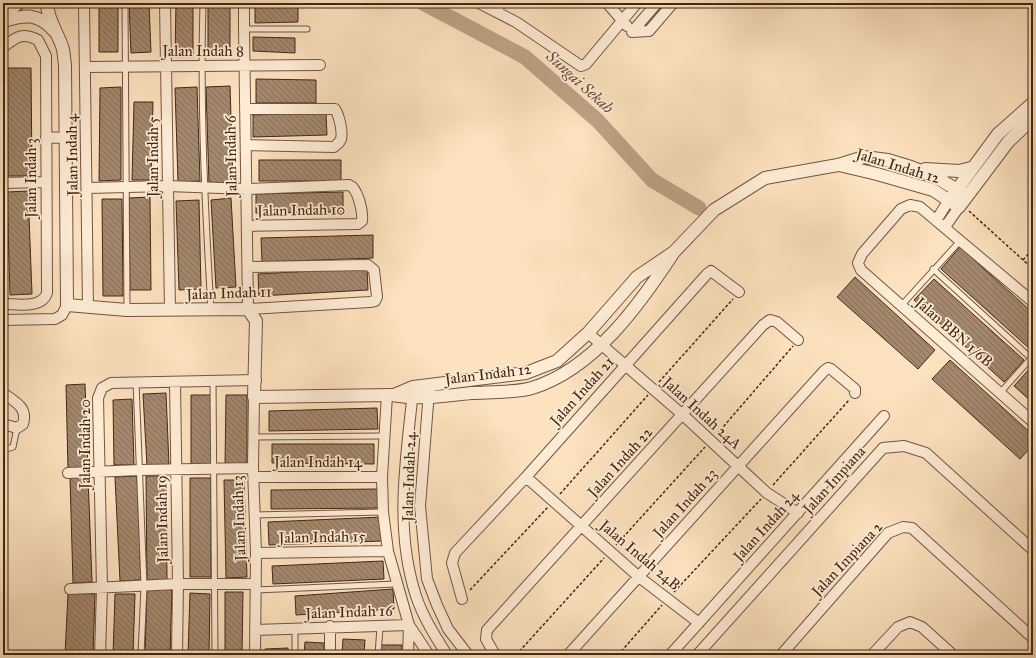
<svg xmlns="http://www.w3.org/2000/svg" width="1036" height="658" font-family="'IM FELL Great Primer',serif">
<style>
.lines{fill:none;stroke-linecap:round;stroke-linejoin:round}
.river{stroke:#bea285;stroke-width:15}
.building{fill:url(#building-back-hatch);stroke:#432615}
.service-casing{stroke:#725540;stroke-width:7}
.minor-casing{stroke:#725540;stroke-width:12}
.tertiary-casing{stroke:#725540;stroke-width:14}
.secondary-casing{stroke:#432615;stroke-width:16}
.path{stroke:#432615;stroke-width:1.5;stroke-dasharray:3 2;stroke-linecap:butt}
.service{stroke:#feecd5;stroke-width:5}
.minor{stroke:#feecd5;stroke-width:10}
.tertiary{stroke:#feecd5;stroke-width:12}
.secondary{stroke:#feecd5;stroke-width:14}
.labels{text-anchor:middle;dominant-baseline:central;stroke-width:3.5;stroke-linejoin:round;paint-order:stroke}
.street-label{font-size:15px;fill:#432615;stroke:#feecd5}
.water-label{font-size:16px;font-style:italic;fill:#684b37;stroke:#feecd5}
</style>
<defs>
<pattern id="building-back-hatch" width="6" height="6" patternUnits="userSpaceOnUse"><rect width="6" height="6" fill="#a4886d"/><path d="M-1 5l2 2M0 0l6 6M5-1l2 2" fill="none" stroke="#876f58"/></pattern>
</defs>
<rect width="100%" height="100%" fill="#fde2bf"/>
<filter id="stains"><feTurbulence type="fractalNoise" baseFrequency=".005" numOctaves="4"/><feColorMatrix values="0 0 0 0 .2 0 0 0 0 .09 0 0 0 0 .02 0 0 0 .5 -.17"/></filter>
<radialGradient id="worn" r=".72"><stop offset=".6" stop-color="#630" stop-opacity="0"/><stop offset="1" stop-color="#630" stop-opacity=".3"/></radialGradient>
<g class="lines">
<path class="river" d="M423 3 525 57 598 121 652 180 699 208"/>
</g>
<path class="building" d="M99 3H118V52H99Z
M129 3H149L151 52 131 53Z
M176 3H193V57H175Z
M208 3H230V52H208Z
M255 3H298V22L255 23Z
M253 37 295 38V53L253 51Z
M7 68H31L32 176H8Z
M256 79 316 80V103H256Z
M230 86 233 183 209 184 206 87Z
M121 87V180L99 181 100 88Z
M197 87 200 181 178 182 175 88Z
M134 102H153L151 180H132Z
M326 113 327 135 253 137V115Z
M259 160H341V181H259Z
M28 191 32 294 10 295 7 192Z
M343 192V212L256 213V194Z
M150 197 151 290H130L129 198Z
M231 198 236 287 216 288 211 200Z
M102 199H122L123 296H103Z
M199 200 201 289 179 290 176 201Z
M373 235V258L262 262 261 238Z
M960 247 1033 313V347L1031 350 941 269Z
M367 268 368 290 259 296 258 274Z
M855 277 935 350 918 369 837 297Z
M934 279 1024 360 1004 382 914 300Z
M950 360 1033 435V445L1020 459 932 379Z
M1032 366 1033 367V403L1014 386Z
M85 384 88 468 68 469 66 385Z
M166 393 169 465 147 466 143 394Z
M191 395H211V464H191Z
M226 395H247V465H225Z
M132 399 134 465H114L113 400Z
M377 408 378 429 269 431V411Z
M272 444H374V464L272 463Z
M1033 463V473L1028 469Z
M137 476 141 580 120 581 115 477Z
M146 476H166L167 580H147Z
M70 477H88L92 582 73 583Z
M190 478H211V577H190Z
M224 480H244L247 577 226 578Z
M380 489V508L271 509V490Z
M382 517V541L269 545 268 522Z
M383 561 384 579 273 584 272 566Z
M147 588 172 589 170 655H145Z
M393 589 394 609 296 615 295 596Z
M225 592H243L242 655H225Z
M68 593 95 594 93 655H65Z
M190 593 210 594 209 655H188Z
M115 594H135L133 655H113Z
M343 639 365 640 364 655H342Z
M305 642 324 643V655H304Z
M381 645H402L401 655H381Z
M288 648V655H265V649Z"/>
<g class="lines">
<defs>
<path id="service" d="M125 3 127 310
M203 3C200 105 205 207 211 310
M244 29H307
M933 269 1033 360
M3 294V47
M901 306 960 241
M213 380 215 655
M136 382 144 586 141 655
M1000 393 1032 357
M253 437 383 436
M3 450 13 447 17 428
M254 515 383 512
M256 590 396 584
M295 629V655
M378 655 380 627"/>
<path id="minor" d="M84 3 88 307
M165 3 170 310
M244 3V29C246 123 247 216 248 309L370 302 375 301 377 297 374 270 368 265 248 267
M479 3 516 22 581 66 586 64 637 3
M607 3 627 26
M496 12 501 3
M632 32 649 31 673 3
M632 32 657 3
M3 47C17 37 21 32 38 40L46 56 47 293C42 309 17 304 3 304
M85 67 320 65
M245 109H335C339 115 343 132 341 139 340 143 337 144 334 147L246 145
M46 137 66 138
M3 183 46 182
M87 188 168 186 247 189 349 185C358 188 363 212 362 221L358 224 247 226
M937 219 949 200
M945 227 959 207
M1033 302 920 207 910 205 901 209 862 254 858 263 861 270 1033 422
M3 320 55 319 62 315 67 305
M588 333 683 415 767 493 798 513
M175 382 178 584 177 655
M413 391C406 459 394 528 416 596 423 617 435 636 447 655
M429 391 420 506 427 579 437 605 448 629 468 655
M3 393C15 402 28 407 23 424L17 428 3 424
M387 395 382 477 383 512 388 551 409 625 429 655
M254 397 253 468 256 553 255 655
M68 473 140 470 253 468
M254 477H382
M526 477 639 577 699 623
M256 553 388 551
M70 589 178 584H256
M462 599 452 563 455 553 526 477 707 274 711 271 739 292
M330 626V655
M255 630 409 625
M100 655 102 589 98 398 102 388 111 383 256 380
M408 655 409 625
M495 655 486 639 487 630 763 325 770 320 777 322 798 340
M568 655 824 371 828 368 831 369 855 389V393
M670 655 884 416
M697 655 883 448 904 446 926 453 1033 550
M781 655 888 533 903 527 912 528 1033 638
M872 655 898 627 910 622 922 627 953 655"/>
<path id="tertiary" d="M47 3C47 18 57 32 62 46 64 51 64 59 65 65L67 305 127 310 248 309 256 321 254 397 392 395C419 400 445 396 471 393 489 392 515 393 532 388 594 369 640 304 674 252
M3 21C24 15 38 12 54 31
M839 165 877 174 933 190 959 207 1008 142 1033 118
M925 169 959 171 971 168
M953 195 998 134 1033 103
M394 395 413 387 526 373 557 361 588 333 637 277 674 252 714 210 765 178 838 165 864 157 888 160 911 167 934 176 967 196"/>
<path id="secondary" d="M3 15 17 3"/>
</defs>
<use href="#service" class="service-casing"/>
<use href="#minor" class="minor-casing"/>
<use href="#tertiary" class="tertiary-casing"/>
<use href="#secondary" class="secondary-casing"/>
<path class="path" d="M969 211 1033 269
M1023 260 1033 249
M659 382 733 299
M717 434 793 346
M773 485 849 400
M560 494 648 395
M616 545 705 447
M470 590 548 507
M674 592 761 499
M516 655 604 558
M618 655 662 605"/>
<use href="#service" class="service"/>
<use href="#minor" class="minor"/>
<use href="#tertiary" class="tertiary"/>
<use href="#secondary" class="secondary"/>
</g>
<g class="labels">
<g class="street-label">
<text x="203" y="51">Jalan Indah 8</text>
<text transform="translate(72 155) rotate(-91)">Jalan Indah 4</text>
<text transform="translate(231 156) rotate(-91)">Jalan Indah 6</text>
<text transform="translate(153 157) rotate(-90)">Jalan Indah 5</text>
<text transform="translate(898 166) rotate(17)">Jalan Indah 12</text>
<text transform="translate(31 178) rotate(-90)">Jalan Indah 3</text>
<text transform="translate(301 210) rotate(-1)">Jalan Indah 10</text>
<text transform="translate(229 293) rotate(-2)">Jalan Indah 11</text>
<text transform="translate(954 332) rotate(41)">Jalan BBN 1/6B</text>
<text transform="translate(488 374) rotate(-7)">Jalan Indah 12</text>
<text transform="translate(582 391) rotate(-48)">Jalan Indah 21</text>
<text transform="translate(702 413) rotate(42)">Jalan Indah 24A</text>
<text transform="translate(85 444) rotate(-90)">Jalan Indah 20</text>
<text x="318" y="462">Jalan Indah 14</text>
<text transform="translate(620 462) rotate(-48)">Jalan Indah 22</text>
<text transform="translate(409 477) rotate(-88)">Jalan Indah 24</text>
<text transform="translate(834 480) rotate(-48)">Jalan Impiana</text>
<text transform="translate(685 503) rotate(-48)">Jalan Indah 23</text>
<text transform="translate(239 518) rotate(-92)">Jalan Indah 13</text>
<text transform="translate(162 519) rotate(-91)">Jalan Indah 19</text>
<text transform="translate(766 526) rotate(-48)">Jalan Indah 24</text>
<text transform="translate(322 537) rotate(-1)">Jalan Indah 15</text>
<text transform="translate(640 555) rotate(40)">Jalan Indah 24B</text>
<text transform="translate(847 559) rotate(-47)">Jalan Impiana 2</text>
<text transform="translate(349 612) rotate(-2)">Jalan Indah 16</text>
</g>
<g class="water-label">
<text transform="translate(580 82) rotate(42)">Sungai Sekah</text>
</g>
</g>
<rect width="1036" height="658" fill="none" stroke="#fde2bf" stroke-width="16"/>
<rect x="4" y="4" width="1028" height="650" fill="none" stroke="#432615" stroke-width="2"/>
<rect x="8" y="8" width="1020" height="642" fill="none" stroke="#432615"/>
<rect width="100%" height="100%" filter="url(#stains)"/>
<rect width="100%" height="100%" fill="url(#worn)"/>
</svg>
